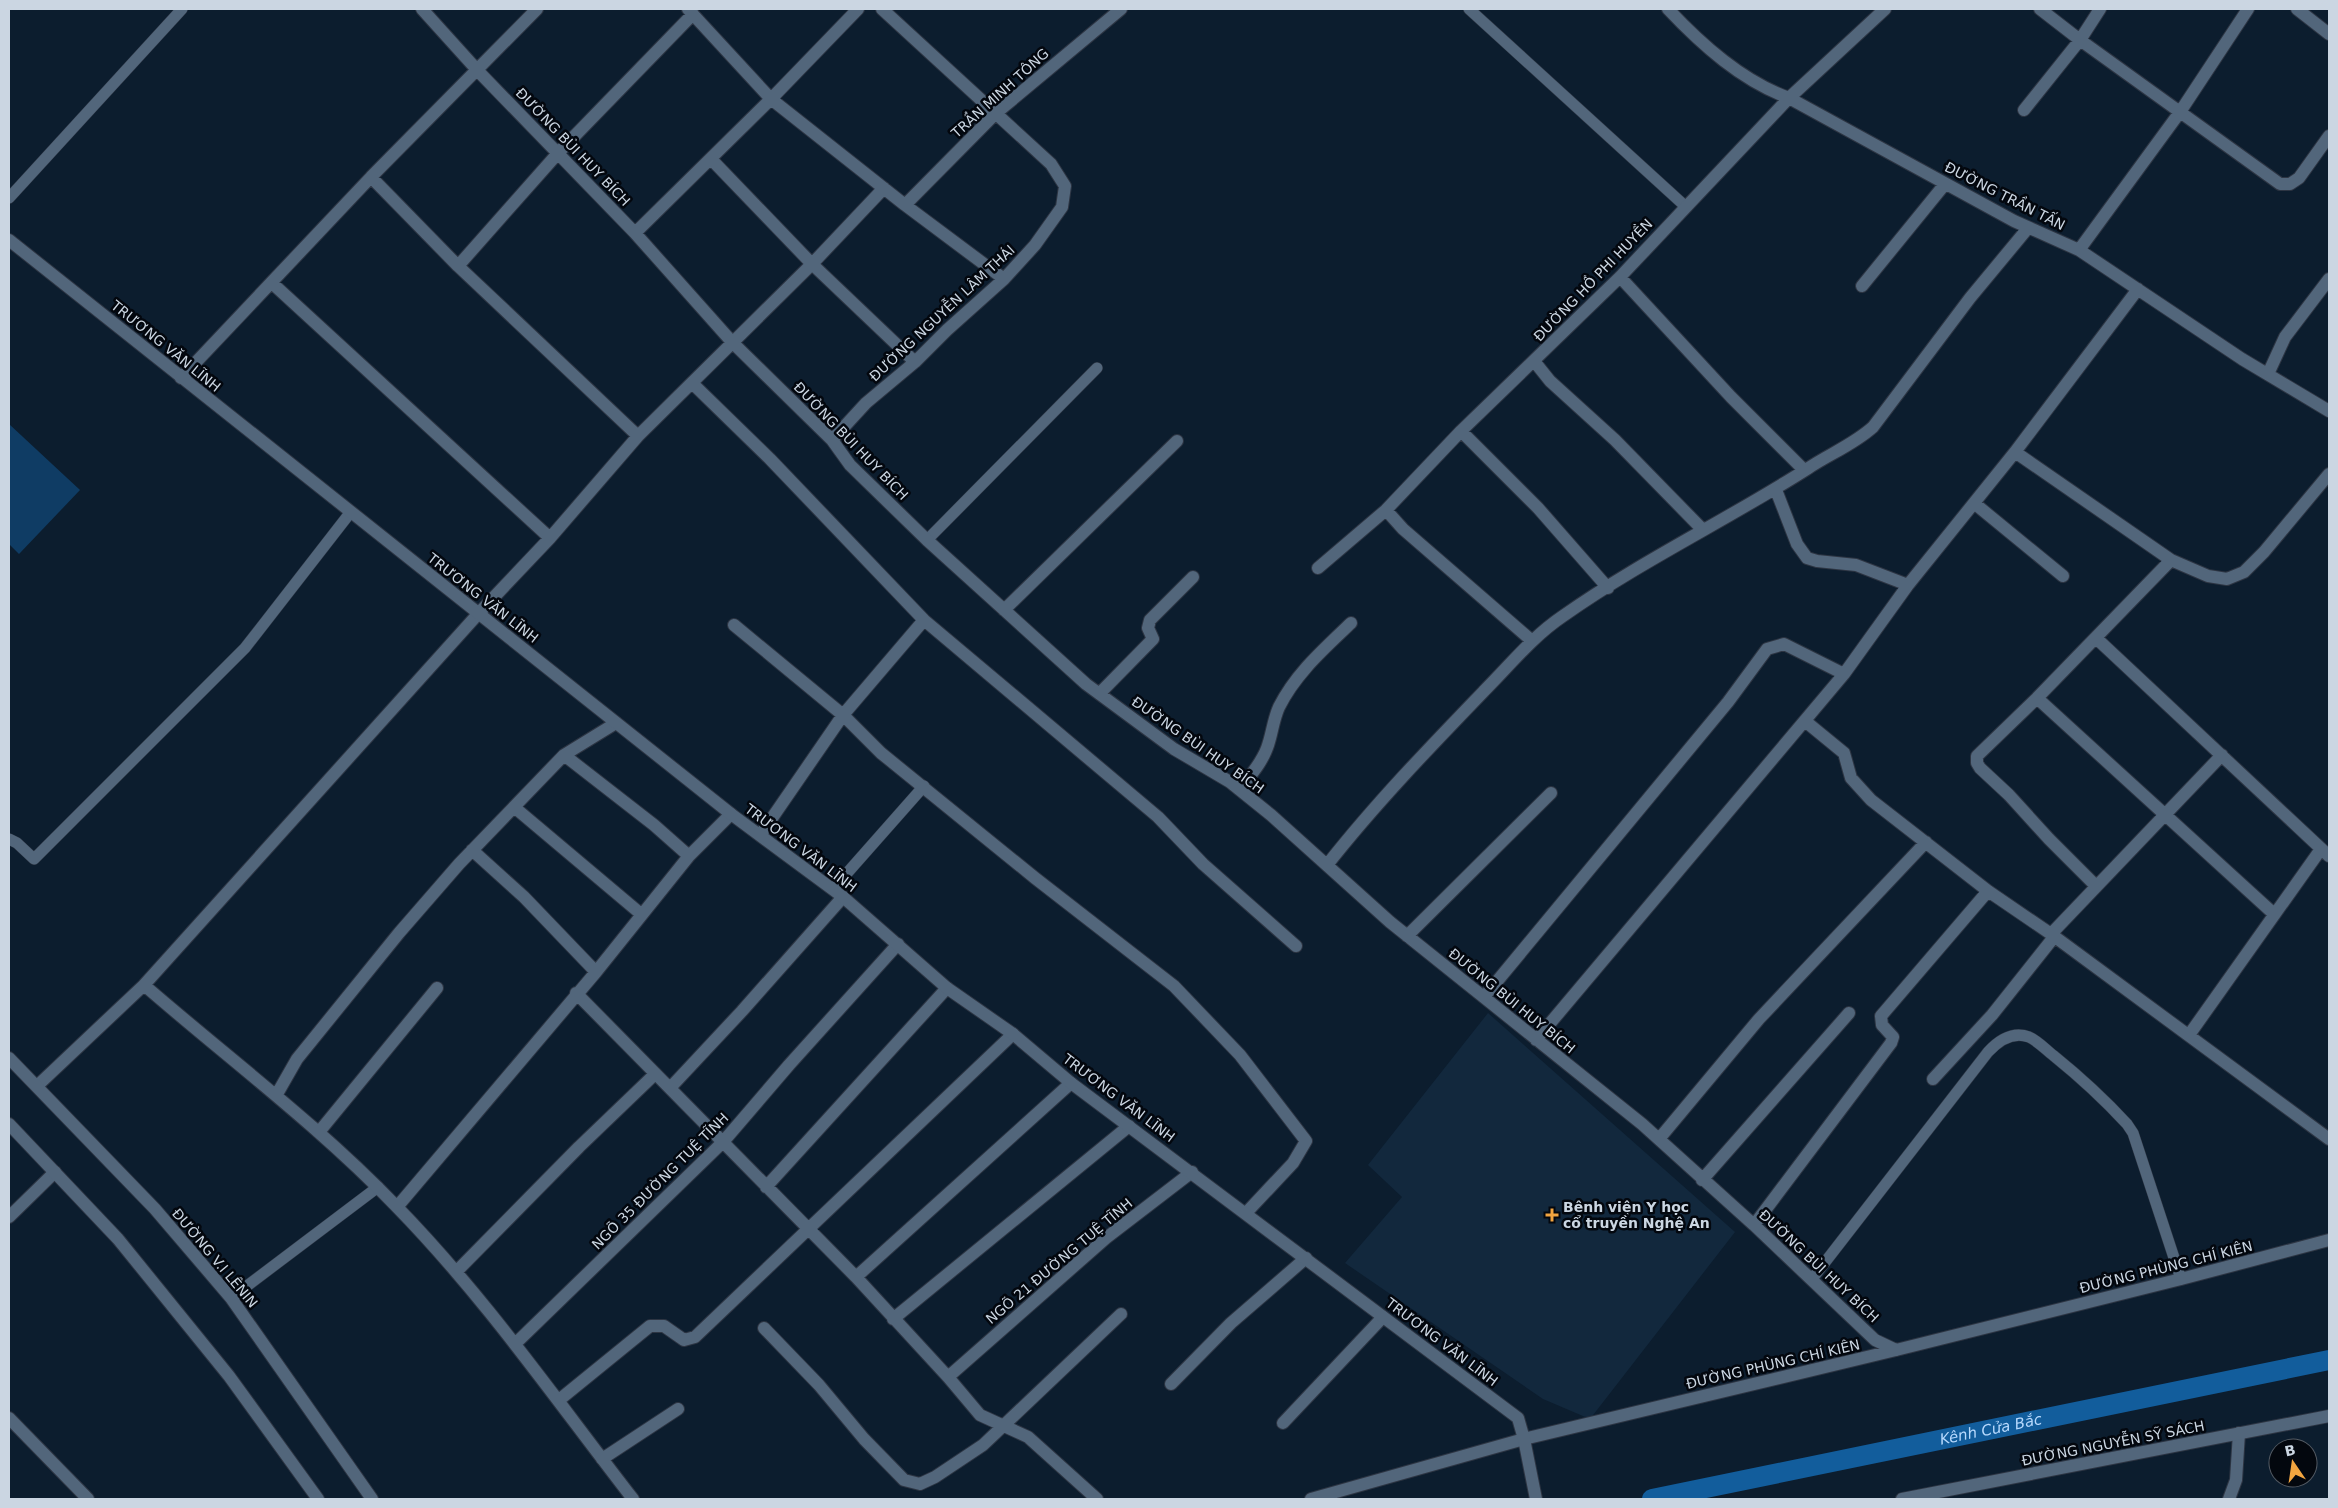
<svg xmlns="http://www.w3.org/2000/svg" width="2338" height="1508" font-family="'DejaVu Sans',sans-serif">
<style>
.built{fill:#12283d}
.green{fill:#0f3c64}
.lines{fill:none;stroke-linecap:round;stroke-linejoin:round}
.canal{stroke:#125d9c;stroke-width:20}
.lane-casing{stroke:#2d3543;stroke-width:12}
.street-casing{stroke:#2d3543;stroke-width:14}
.secondary-casing{stroke:#2d3543;stroke-width:14}
.lane{stroke:#52667b;stroke-width:11}
.street{stroke:#52667b;stroke-width:12}
.secondary{stroke:#52667b;stroke-width:12}
.poi-dot{fill:#f2a540;stroke:#03070e;stroke-width:2}
.labels{text-anchor:middle;dominant-baseline:central;stroke-width:5;stroke-linejoin:round;paint-order:stroke}
.street-label{font-size:14px;fill:#cbd6e2;stroke:#03070e}
.poi-label{font-size:14px;font-weight:bold;fill:#cbd6e2;stroke:#03070e;text-anchor:start}
.water-label{font-size:15px;font-style:italic;fill:#b7d9fd;stroke:#03070e}
</style>
<rect width="100%" height="100%" fill="#0c1d2e"/>
<path class="built" d="M1488 1013 1735 1232 1590 1419 1543 1399 1345 1263 1402 1197 1368 1165Z"/>
<path class="green" d="M9 424 80 490 19 554 9 544Z"/>
<g class="lines">
<path class="canal" id="s1" d="M1652 1499 2329 1360"/>
<defs>
<path id="lane" d="M1469 9 1685 206
M9 198 182 9
M927 540 1097 368
M9 839 17 843 34 859 245 648 350 513
M833 889 924 786
M1812 1279 1988 1052C1999 1040 2013 1031 2029 1037 2038 1041 2046 1050 2054 1056 2080 1077 2104 1099 2127 1124L2133 1133 2181 1279
M231 1298 378 1187"/>
<path id="street" d="M422 9 478 71 635 233 732 342 832 440 850 465 927 540 1086 684 1174 749 1230 782 1271 815 1390 922 1642 1124 1754 1225 1875 1340 1896 1350
M688 9 771 99 905 205 1004 279
M1668 9C1702 45 1742 81 1789 98L2014 221 2079 250 2242 359 2329 411
M2040 9 2080 40 2280 184H2290L2299 178 2329 136
M2297 9 2329 34
M2024 110 2080 40 2100 9
M711 159 812 264 915 362
M371 177 458 266 638 436
M905 205 995 114 1121 9
M635 233 771 99 858 9
M2079 250 2180 112 2248 9
M458 266 559 152 693 14
M1620 277 1731 397 1804 470
M272 283 550 538
M1862 286 1945 184
M1534 361 1550 381 1615 440 1702 529
M2268 374 2285 337 2329 279
M181 378 371 177 537 9
M692 383 770 459 924 620 1158 817 1203 864 1296 946
M1461 431 1538 508 1608 588
M832 440 866 403 915 362 947 330 1004 279 1035 245 1062 207 1065 186 1051 164 882 9
M2015 452 2171 560 2208 576 2227 579 2244 572 2264 552 2329 474
M1776 490 1797 544 1807 558 1817 561 1856 565 1908 585
M1974 503 2063 576
M1386 510 1403 529 1531 640
M1318 568 1386 510 1461 431 1620 277 1789 98 1885 9
M1004 610 1177 441
M734 625 843 715 881 753 1035 878 1174 986 1240 1055 1306 1141 1293 1163 1246 1213
M2096 638 2329 856
M1100 693 1153 639 1148 628 1150 620 1193 577
M2037 698 2274 914
M1805 721 1844 753 1851 778 1871 800 1988 891 2051 934 2329 1139
M564 755 654 825 689 856
M1240 789C1250 776 1261 764 1267 748 1272 735 1273 720 1279 707 1296 673 1324 649 1351 623
M514 807 641 914
M761 834 843 715 924 620
M472 850 524 897 596 972
M1327 865C1375 804 1430 747 1484 691 1511 664 1532 637 1563 616 1641 561 1727 520 1807 469 1829 454 1853 445 1873 427L1970 298 2028 228
M2095 885 2049 839 2009 795 1980 768 1977 763V756L2037 698 2171 560
M2051 934 2222 755
M1407 936 1551 793
M144 985C228 1058 318 1125 396 1206 485 1297 556 1400 633 1499
M576 993 856 1277 948 1377 980 1415 1028 1437 1097 1499
M1484 997 1728 702 1767 649 1784 644 1844 674
M2189 1035 2321 849
M1536 1040 1844 674 1908 585 2015 452 2138 289
M1933 1079 1992 1015 2054 937
M37 1086 144 985 478 614 550 538 638 436 812 264 884 188
M670 1088 742 1011 843 897
M277 1094 297 1059 399 933 459 864 564 755 616 723
M319 1132 437 988
M1659 1139 1759 1019 1926 842
M1702 1180 1849 1013
M766 1187 947 988
M397 1207 596 972 689 856 731 814
M9 1217 55 1172
M1754 1225 1891 1043 1893 1037 1882 1025 1881 1016 1988 891
M456 1272 579 1147 654 1075
M856 1277 1071 1083
M893 1319 1129 1126
M764 1328 819 1385 864 1439 904 1480 920 1484 935 1477 983 1445 1121 1314
M516 1343 723 1142 789 1065 898 944
M948 1377 1106 1238 1192 1172
M1171 1384 1231 1323 1306 1258
M559 1400 650 1326H664L684 1340 695 1337 1013 1034
M9 1418 88 1499
M1283 1423 1383 1317
M602 1459 678 1409
M1311 1499 1524 1439 1896 1350 2181 1279 2329 1240
M2229 1499 2236 1480 2239 1433"/>
<path id="secondary" d="M9 240 731 814 843 897 947 988 1013 1034 1071 1083 1518 1418 1524 1439 1536 1499
M9 1058 155 1209 231 1298 372 1499
M9 1124 118 1239 229 1376 318 1499
M1902 1499 2329 1416"/>
</defs>
<use href="#lane" class="lane-casing"/>
<use href="#street" class="street-casing"/>
<use href="#secondary" class="secondary-casing"/>
<use href="#lane" class="lane"/>
<use href="#street" class="street"/>
<use href="#secondary" class="secondary"/>
</g>
<path class="poi-dot" d="M1549.5 1207.5h5v5h5v5h-5v5h-5v-5h-5v-5h5z"/>
<g class="labels">
<g class="street-label">
<text transform="translate(1000 93) rotate(-42)">TRẦN MINH TÔNG</text>
<text transform="translate(573 147) rotate(46)">ĐƯỜNG BÙI HUY BÍCH</text>
<text transform="translate(2005 196) rotate(27)">ĐƯỜNG TRẦN TẤN</text>
<text transform="translate(1593 280) rotate(-46)">ĐƯỜNG HỒ PHI HUYỀN</text>
<text transform="translate(942 313) rotate(-43)">ĐƯỜNG NGUYỄN LÂM THÁI</text>
<text transform="translate(166 346) rotate(39)">TRƯƠNG VĂN LĨNH</text>
<text transform="translate(851 441) rotate(46)">ĐƯỜNG BÙI HUY BÍCH</text>
<text transform="translate(483 598) rotate(38)">TRƯƠNG VĂN LĨNH</text>
<text transform="translate(1198 745) rotate(35)">ĐƯỜNG BÙI HUY BÍCH</text>
<text transform="translate(801 848) rotate(37)">TRƯƠNG VĂN LĨNH</text>
<text transform="translate(1512 1001) rotate(39)">ĐƯỜNG BÙI HUY BÍCH</text>
<text transform="translate(1119 1098) rotate(37)">TRƯƠNG VĂN LĨNH</text>
<text transform="translate(660 1181) rotate(-45)">NGÕ 35 ĐƯỜNG TUỆ TĨNH</text>
<text transform="translate(215 1258) rotate(50)">ĐƯỜNG V.I LÊNIN</text>
<text transform="translate(1059 1261) rotate(-40)">NGÕ 21 ĐƯỜNG TUỆ TĨNH</text>
<text transform="translate(1819 1266) rotate(43)">ĐƯỜNG BÙI HUY BÍCH</text>
<text transform="translate(2166 1267) rotate(-14)">ĐƯỜNG PHÙNG CHÍ KIÊN</text>
<text transform="translate(1442 1342) rotate(37)">TRƯƠNG VĂN LĨNH</text>
<text transform="translate(1773 1364) rotate(-13)">ĐƯỜNG PHÙNG CHÍ KIÊN</text>
<text transform="translate(2113 1443) rotate(-11)">ĐƯỜNG NGUYỄN SỸ SÁCH</text>
</g>
<g class="poi-label">
<text x="1563" y="1207">Bệnh viện Y học<tspan x="1563" dy="16">cổ truyền Nghệ An</tspan></text>
</g>
<g class="water-label">
<text stroke="none"><textPath href="#s1" startOffset="346">Kênh Cửa Bắc</textPath></text>
</g>
</g>
<rect width="2338" height="1508" fill="none" stroke="#cbd6e2" stroke-width="20"/>
<g transform="translate(2293 1463) rotate(347)"><circle r="24" fill="#03070e" stroke="#535a63"/>
<path d="M0-4L9 19L0 12L-9 19Z" fill="#f2a540"/>
<text y="-8" font-size="14" font-weight="bold" text-anchor="middle" fill="#cbd6e2">B</text>
</g>
</svg>
